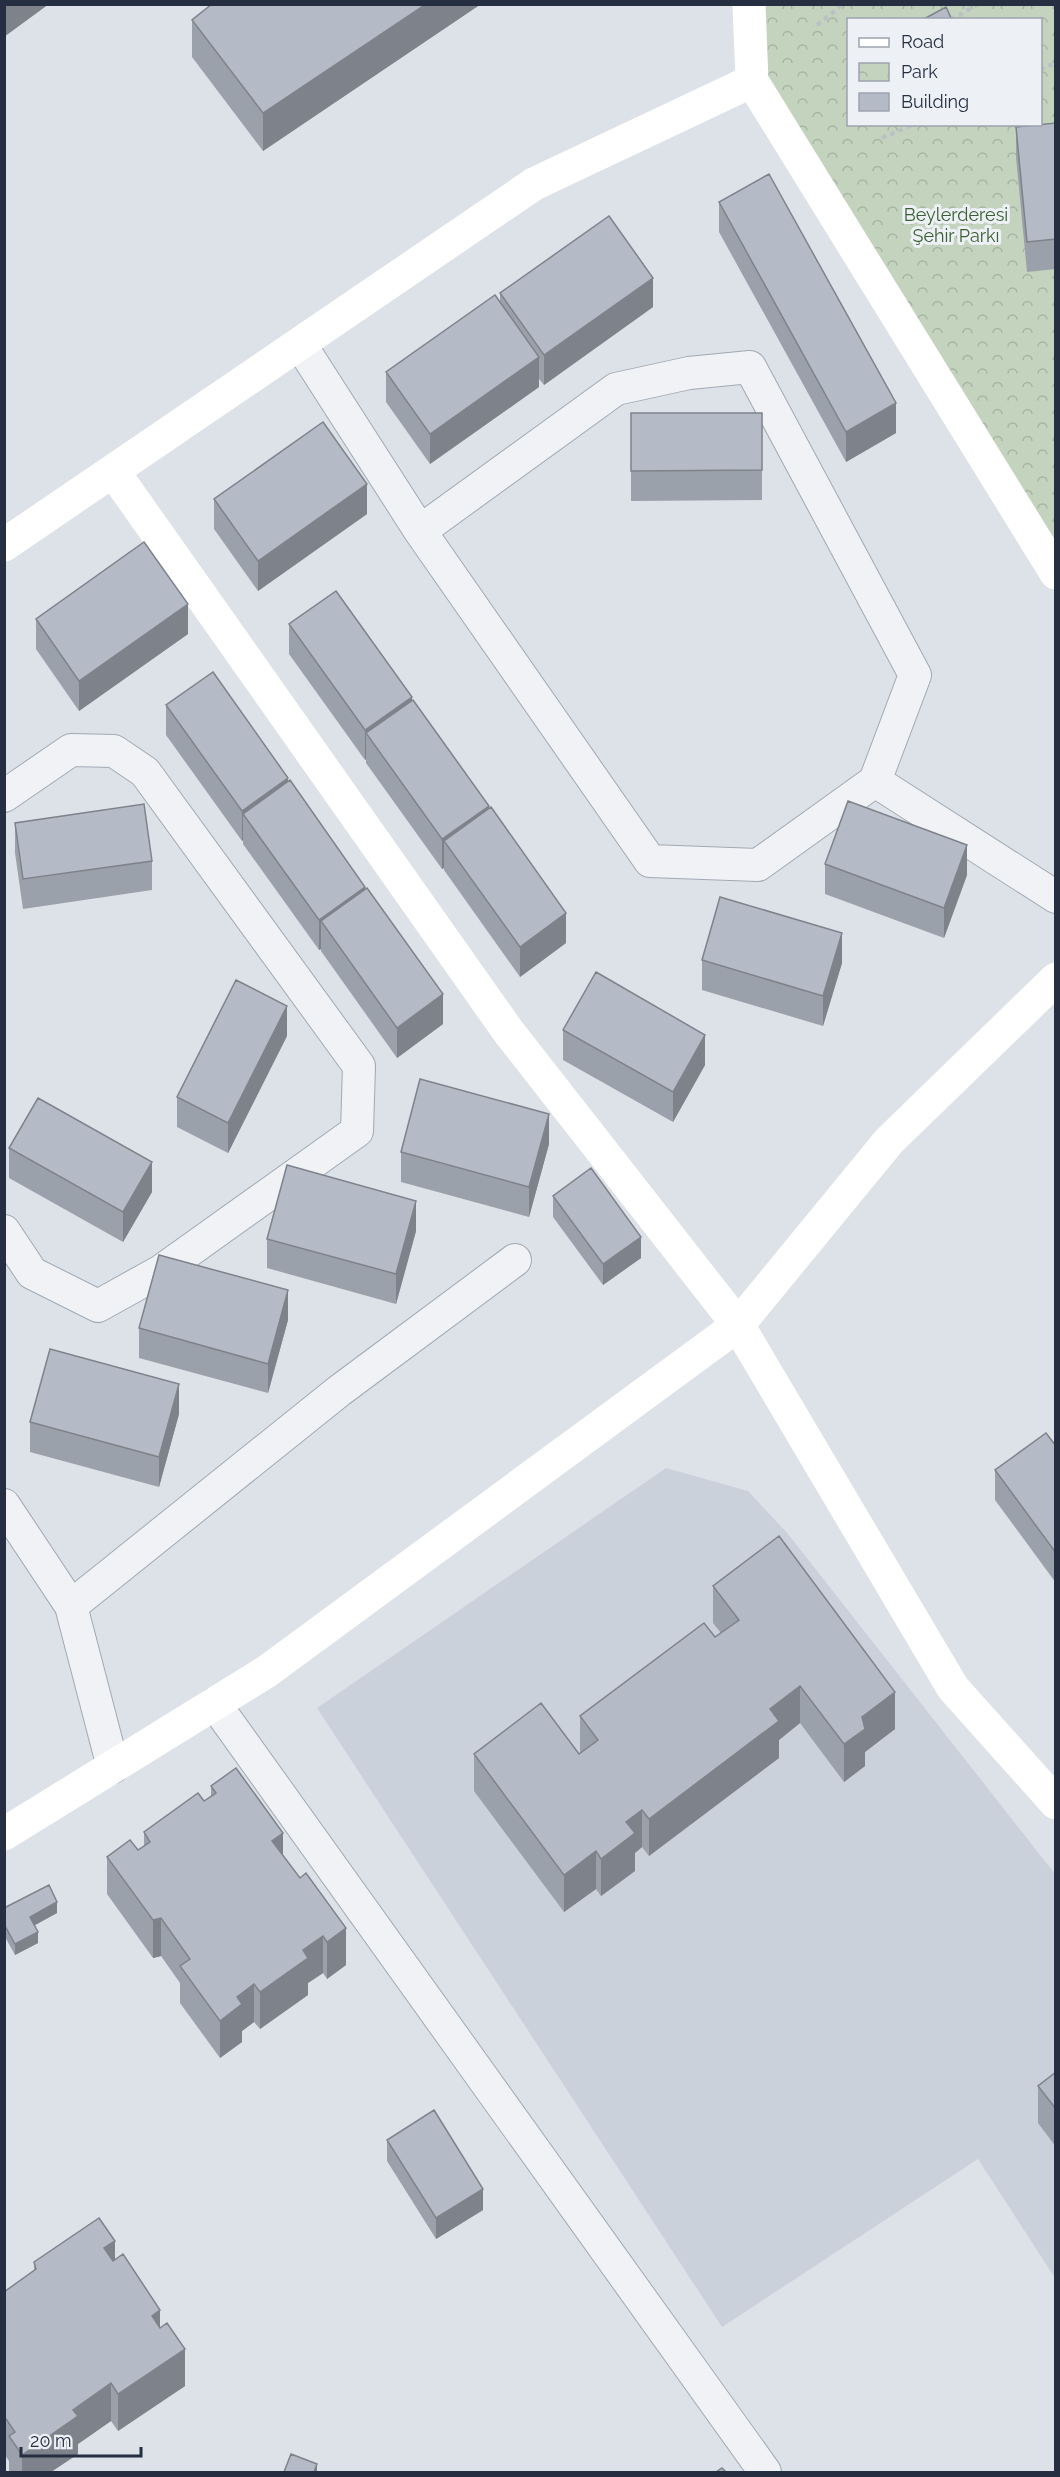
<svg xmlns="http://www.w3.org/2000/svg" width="1060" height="2477" font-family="Raleway,sans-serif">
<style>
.built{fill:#cbd1db}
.park{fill:url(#park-crowns);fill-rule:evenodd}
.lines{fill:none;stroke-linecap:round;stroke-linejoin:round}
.street-casing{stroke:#a2a9b3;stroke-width:34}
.path{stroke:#bbbfc7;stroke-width:4;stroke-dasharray:4.5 4.5;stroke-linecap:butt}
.street{stroke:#f0f2f6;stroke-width:32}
.secondary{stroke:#fff;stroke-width:33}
.wall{fill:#9ba1aa}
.shaded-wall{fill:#7e838b}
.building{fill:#b4bbc6;stroke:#7e838b;stroke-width:1.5}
.labels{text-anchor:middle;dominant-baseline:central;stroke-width:6;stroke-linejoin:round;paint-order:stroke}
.park-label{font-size:18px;fill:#395e31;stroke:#edf1f6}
</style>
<defs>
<pattern id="park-crowns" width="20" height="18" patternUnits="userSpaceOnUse" patternTransform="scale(1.5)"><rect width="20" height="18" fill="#c3d3bd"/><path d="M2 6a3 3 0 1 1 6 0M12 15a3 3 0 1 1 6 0" fill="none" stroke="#a7b5a4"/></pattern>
</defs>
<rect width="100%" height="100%" fill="#dde2e9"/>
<path class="built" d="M666 1468 748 1491 788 1534 1055 1874V2278L978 2159 722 2327 317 1708Z"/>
<path class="park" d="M749 5H1055V573L752 81ZM848 20H1040V124H848Z"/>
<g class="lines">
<defs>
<path id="street" d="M300 344 420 531 650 861 758 865 875 781 1056 897
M420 531 616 389 689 373 750 367 915 675 875 781
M4 796 71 750 114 751 145 772 359 1066 357 1131 161 1271 98 1306 32 1273 4 1231
M4 1505 71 1606 113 1767
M71 1606 339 1391 515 1260
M215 1704 765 2472"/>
</defs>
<use href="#street" class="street-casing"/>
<path class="path" d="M951 20 978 4
M817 25 843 4
M1040 69 1056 63
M882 138 914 124"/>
<use href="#street" class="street"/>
<path class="secondary" d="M749 4 752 81 1056 573
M113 471 508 1031 738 1325 953 1688 1056 1803
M4 545 534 184 752 81
M4 1834 266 1672 738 1325 889 1141 1056 979"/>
</g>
<path class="wall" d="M212 4H481L263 151 192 57V20Z
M1056 123V269L1027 272 1016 157V127Z
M719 202 896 433 846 462 719 232Z
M500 293 653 307 544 385 539 379V387L430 464 386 402V372L500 301Z
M631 413H762V500L631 501Z
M214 499 367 514 258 591 214 529Z
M36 619 188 634 79 711 36 649Z
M289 624 412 700 489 808 566 943 520 977 444 870V868L442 869 366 763V759L365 760 289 654Z
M166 705 288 781 365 889 443 1024 397 1058 321 951V949L319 950 243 844V840L242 841 166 735Z
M15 823 152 861V890L23 909 15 853Z
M825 864 967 875 944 938 825 894Z
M702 960 842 963 823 1026 702 990Z
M563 1030 705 1065 673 1122 563 1060Z
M287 1036 228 1153 177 1127V1097Z
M549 1144 529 1217 401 1182V1152Z
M9 1148 152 1192 123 1242 9 1178Z
M553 1196 641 1258 603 1285 553 1217Z
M416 1231 396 1304 267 1268V1239Z
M288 1320 268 1393 139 1358V1328Z
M179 1414 159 1487 30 1452V1422Z
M1056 1446V1583L995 1500V1470Z
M713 1586 895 1729 865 1752V1766L844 1782 800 1723 779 1740V1758L649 1856 642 1847 635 1853V1871L601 1896 596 1889 564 1912 474 1791V1754H580V1716L721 1633 713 1623Z
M211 1786 283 1855 346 1965 327 1979 323 1973 308 1983V1995L260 2029 254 2022 242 2031V2042L220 2058 180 2003V1983L161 1956 153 1958 107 1894V1857L138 1850 144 1846V1832L204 1801 211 1796Z
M4 1908 57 1913 34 1925 38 1943 15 1955 4 1935Z
M1056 2072V2147L1038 2123V2086Z
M387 2140 483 2210 436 2239 387 2161Z
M115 2260 160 2328 185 2386 118 2431 111 2421 78 2444V2454L51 2472H9V2461L4 2454V2292L34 2271V2262Z"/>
<path class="shaded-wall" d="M4 4H49L4 37Z
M426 4H481L263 151V113Z
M653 278V307L544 385V355Z
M539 357V387L430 464V434Z
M896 403V433L846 462V432Z
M367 484V514L258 591V561Z
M188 604V634L79 711V681Z
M412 697V726L366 733V759L365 760V730Z
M288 778V808L243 814V840L242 841V811Z
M489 806V836L444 841V868L442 869V839Z
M967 845V875L944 938V908Z
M365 887V917L321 921V949L319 950V920Z
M566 913V943L520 977V947Z
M842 933V963L823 1026V996Z
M443 994V1024L397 1058V1028Z
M287 1006V1036L228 1153V1123Z
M705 1035V1065L673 1122V1092Z
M549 1114V1144L529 1217V1187Z
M152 1162V1192L123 1242V1212Z
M416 1201V1231L396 1304V1274Z
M641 1237V1258L603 1285V1264Z
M288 1290V1320L268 1393V1364Z
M179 1384V1414L159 1487V1457Z
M800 1686V1723L779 1740V1758L649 1856V1819L770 1709Z
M895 1692V1729L865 1752V1766L844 1782V1744L862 1717Z
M642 1810V1847L635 1853V1871L601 1896V1859L626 1822Z
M283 1833V1870L272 1841Z
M596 1851V1889L564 1912V1875Z
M57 1902V1913L30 1928V1917Z
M161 1918V1956L153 1958V1920Z
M346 1928V1965L327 1979V1942Z
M38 1932V1943L15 1955V1944Z
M323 1936V1973L308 1983V1995L260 2029V1992L303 1950Z
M254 1984V2022L242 2031V2042L220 2058V2021L237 1997Z
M483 2189V2210L436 2239V2218Z
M115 2241V2278L104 2248Z
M160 2310V2347L152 2316Z
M185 2349V2386L118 2431V2394Z
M111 2383V2421L78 2444V2454L51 2472H22V2455L73 2410Z
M317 2464V2472H314Z"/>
<path class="building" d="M212 4H426L263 113 192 20Z
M946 7 952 20H922Z
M1056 123V239L1027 242 1016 127Z
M769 174 896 403 846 432 719 202Z
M609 216 653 278 544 355 500 293Z
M495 295 539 357 430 434 386 372Z
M631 413H762V470L631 471Z
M323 422 367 484 258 561 214 499Z
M144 542 188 604 79 681 36 619Z
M336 591 412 697 365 730 289 624Z
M213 672 288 778 242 811 166 705Z
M413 700 489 806 442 839 366 733Z
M290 780 365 887 319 920 243 814Z
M848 801 967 845 944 908 825 864Z
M144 804 152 861 23 879 15 823Z
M491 807 566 913 520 947 444 841Z
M367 888 443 994 397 1028 321 921Z
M720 897 842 933 823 996 702 960Z
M596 972 705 1035 673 1092 563 1030Z
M236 980 287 1006 228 1123 177 1097Z
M420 1079 549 1114 529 1187 401 1152Z
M38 1098 152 1162 123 1212 9 1148Z
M287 1165 416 1201 396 1274 267 1239Z
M591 1168 641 1237 603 1264 553 1196Z
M159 1255 288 1290 268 1364 139 1328Z
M50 1349 179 1384 159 1457 30 1422Z
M1046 1433 1056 1446V1553L995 1470Z
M779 1536 895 1692 862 1717 865 1729 844 1744 800 1686 770 1709 779 1721 649 1819 642 1810 626 1822 635 1833 601 1859 596 1851 564 1875 474 1754 541 1703 579 1754 598 1740 580 1716 704 1623 715 1637 739 1620 713 1586Z
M236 1768 283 1833 272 1841 300 1878 306 1873 346 1928 327 1942 323 1936 303 1950 308 1958 260 1992 254 1984 237 1997 242 2004 220 2021 180 1966 190 1959 161 1918 153 1920 107 1857 130 1840 138 1850 150 1842 144 1832 198 1793 204 1801 216 1793 211 1786Z
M49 1885 57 1902 30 1917 38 1932 15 1944 4 1924V1908Z
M1056 2072V2109L1038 2086Z
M434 2110 483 2189 436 2218 387 2140Z
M99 2218 115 2241 104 2248 113 2261 123 2254 160 2310 152 2316 160 2328 167 2323 185 2349 118 2394 111 2383 73 2410 78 2416 22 2455 9 2436 15 2432 4 2416V2292L36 2269 34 2262Z
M291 2454 317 2464 314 2472H284Z
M722 2468 726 2472H716Z"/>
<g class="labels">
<g class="park-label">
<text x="956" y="214">Beylerderesi<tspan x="956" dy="21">Şehir Parkı</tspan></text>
</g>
</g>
<rect width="1060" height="2477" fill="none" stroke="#252f41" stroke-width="12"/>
<rect x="847" y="18" width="195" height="108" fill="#edf1f6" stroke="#9da3ae" stroke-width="1.5"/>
<rect x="859" y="38" width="30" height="9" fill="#ffffff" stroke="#9da3ae" stroke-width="1.5"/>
<text x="901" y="48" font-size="18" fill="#252f41">Road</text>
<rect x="859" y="63" width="30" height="18" fill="url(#park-crowns)" stroke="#9da3ae" stroke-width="1.5"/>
<text x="901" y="78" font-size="18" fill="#252f41">Park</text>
<rect x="859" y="93" width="30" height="18" fill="#b4bbc6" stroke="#9da3ae" stroke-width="1.5"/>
<text x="901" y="108" font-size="18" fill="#252f41">Building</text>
<path d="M21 2447v9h120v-9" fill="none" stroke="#252f41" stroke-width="3"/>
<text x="30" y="2447" font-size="18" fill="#252f41" stroke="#edf1f6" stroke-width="4.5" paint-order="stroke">20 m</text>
</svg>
